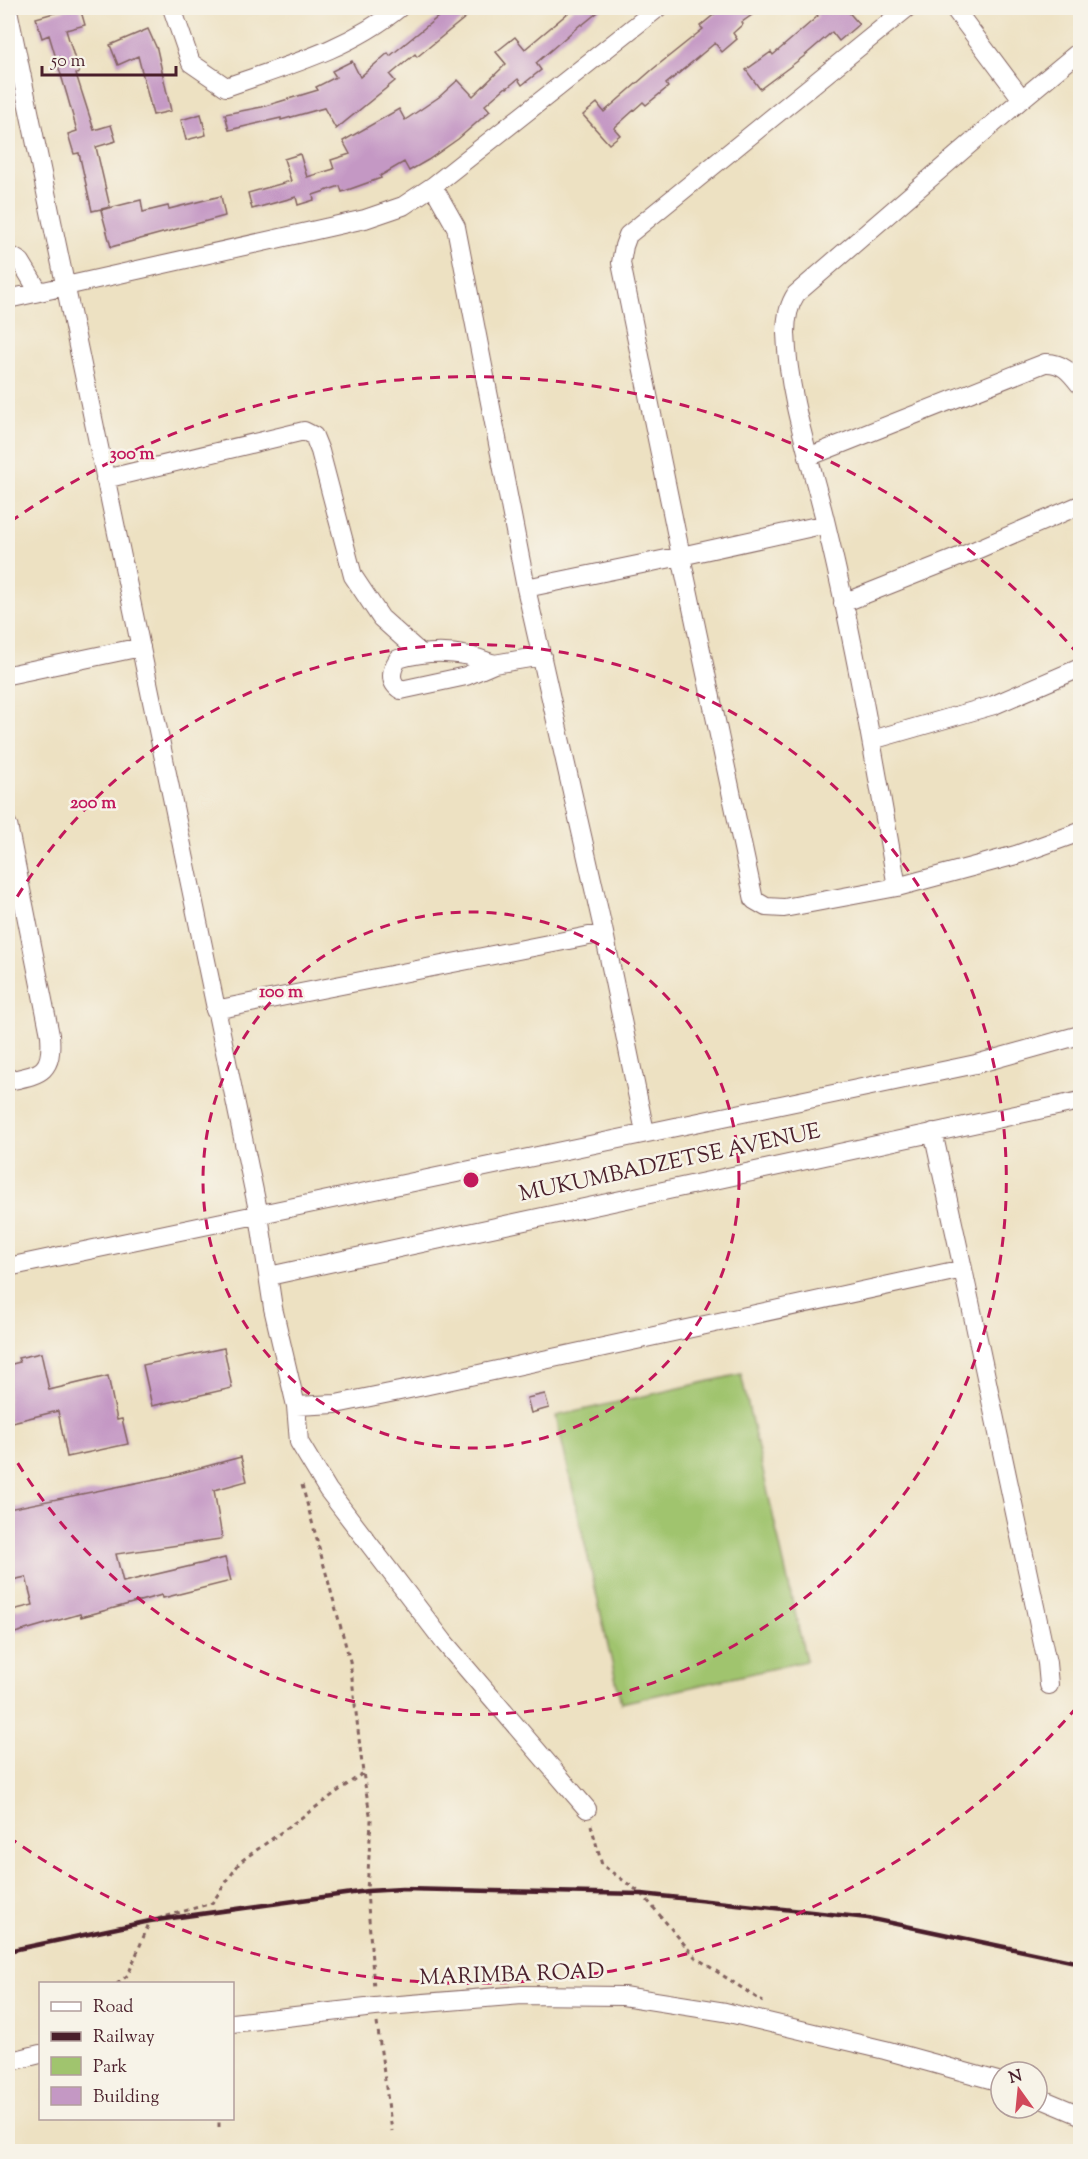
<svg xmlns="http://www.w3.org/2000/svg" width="1088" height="2159" font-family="'Sorts Mill Goudy',serif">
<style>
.green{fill:#a0c46e;stroke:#75724c;stroke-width:1.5}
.building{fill:#c498c4}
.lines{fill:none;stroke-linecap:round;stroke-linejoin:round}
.minor-casing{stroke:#836360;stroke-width:20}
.path{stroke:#836360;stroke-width:3;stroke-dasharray:4.5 4.5;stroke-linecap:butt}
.minor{stroke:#fff;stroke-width:18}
.rail{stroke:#4a1f2b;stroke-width:4.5}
.ring{fill:none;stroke:#c2185b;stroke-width:3;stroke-dasharray:10 8}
.labels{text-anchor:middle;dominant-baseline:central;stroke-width:5;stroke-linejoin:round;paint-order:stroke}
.street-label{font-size:22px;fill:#4a1f2b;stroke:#f7f3e8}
.centre{fill:#c2185b;stroke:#f7f3e8;stroke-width:3}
.ring-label{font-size:18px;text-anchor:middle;font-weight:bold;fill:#c2185b;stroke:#f7f3e8;stroke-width:5;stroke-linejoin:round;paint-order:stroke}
</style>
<rect width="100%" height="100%" fill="#f7f3e8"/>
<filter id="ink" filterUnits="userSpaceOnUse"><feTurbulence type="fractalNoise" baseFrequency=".0167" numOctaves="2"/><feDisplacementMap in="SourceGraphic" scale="12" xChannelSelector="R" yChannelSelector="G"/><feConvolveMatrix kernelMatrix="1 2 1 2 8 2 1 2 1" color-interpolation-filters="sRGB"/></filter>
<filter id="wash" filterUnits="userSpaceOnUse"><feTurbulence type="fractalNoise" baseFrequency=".008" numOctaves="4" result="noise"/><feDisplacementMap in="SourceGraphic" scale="24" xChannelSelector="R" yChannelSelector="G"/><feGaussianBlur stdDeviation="1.35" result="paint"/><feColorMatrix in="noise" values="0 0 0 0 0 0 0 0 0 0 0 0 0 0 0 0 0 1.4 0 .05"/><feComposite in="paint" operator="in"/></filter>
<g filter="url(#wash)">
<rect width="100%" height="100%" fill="#ede1c2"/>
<path class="green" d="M741 1374 806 1661 621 1703 556 1416Z"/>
<g id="blocks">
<path class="building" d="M72 8H80L85 25 66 30 79 73 76 74 94 130 111 125 116 141 96 147 110 207 92 211 79 153 74 154 68 134 77 131 67 95 49 35 42 38 36 18Z
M449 8H477L417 57 415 54 390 75 395 81 336 129 324 108 281 120V118L229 130 225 114 262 107 318 90 316 87 336 77 332 71 352 61 360 77 388 53 390 56Z
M574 8H603L582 25 581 24 536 63 541 70 522 85 518 79 507 88 506 87 485 105 490 111 458 139 428 160 409 171 404 162 380 176 381 178 342 192 340 186 313 195 314 200 298 205 296 197 252 209 248 193 291 181 284 159 300 154 307 177 334 169 331 160 350 154 343 141 399 109 405 120 439 97 458 80 473 96 506 64 496 52 515 37 525 49Z
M722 8H762L742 22 743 24 733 33 737 39 722 52 715 43 666 84 668 87 646 105 643 102 614 128 620 135 609 144 583 115 597 103 604 112 653 69 703 29 700 26Z
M811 8H845L859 24 839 41 832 32 803 57 760 89 746 70 771 52 773 55 818 16Z
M148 29 157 49 171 111 153 115 138 56 118 65 110 45Z
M201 114 206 135 186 140 181 120Z
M221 196 225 216 111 247 101 210 141 200 143 212 168 206 169 209Z
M224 1348 232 1388 152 1406 143 1365Z
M41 1353 49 1390 108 1376 117 1420 122 1419 128 1444 67 1457 58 1411 8 1423V1365L20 1362 18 1358Z
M545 1394 549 1408 531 1413 527 1398Z
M241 1457 247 1481 214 1490 222 1537 220 1539 116 1554 123 1582 225 1558 231 1581 163 1598 162 1595 81 1617 80 1614 8 1635V1611L33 1605 26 1577 8 1581V1509L170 1476Z"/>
</g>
</g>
<g filter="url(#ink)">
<use href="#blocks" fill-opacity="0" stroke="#836360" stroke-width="1.5"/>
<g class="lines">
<defs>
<path id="minor" d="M172 8 191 63 226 87C286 66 349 49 399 8
M907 8 628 235 624 246 621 263 681 556 754 900 766 907 784 908 897 887 1016 855 1080 832
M954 8 1022 99 1080 51
M8 10 259 1215 273 1308 296 1406 336 1404 424 1386 963 1269 933 1132
M433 186 456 227 526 588 604 933 645 1132
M8 254 21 262 39 292
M8 299 365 219 403 206 433 186 658 8
M808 457 1045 363C1062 362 1070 372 1080 385
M105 479 304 431 314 436 320 451 353 576 381 618 420 653
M526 588 681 556 826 524
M843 603 969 553 1080 505
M494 664C463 651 432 649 398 659 391 670 388 682 401 690L466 676 494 664 542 656
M8 675 141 647
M872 740 994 705 1080 668
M8 825 50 1035C53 1073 41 1074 8 1081
M897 887C876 766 855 644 826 524 811 461 788 398 786 333 786 318 788 306 796 294L1022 99
M215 1010 604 933
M8 1267 976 1064 1080 1035
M963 1269 1047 1663 1049 1685
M269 1276 1080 1101
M296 1406 299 1442 328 1490 444 1642 587 1809
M232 2023 375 2007 522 1995 623 1996 725 2012 885 2050 1001 2082
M8 2062 40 2054
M1037 2097 1080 2115"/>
</defs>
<use href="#minor" class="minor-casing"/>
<path class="path" d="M302 1485 350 1661 363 1773 371 1820 367 1891 374 1989
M591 1825 602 1865 642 1894 695 1957 763 2002
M117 1984 128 1975 150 1921 212 1903 240 1862 363 1773
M377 2023 392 2131
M219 2127V2118"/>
<use href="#minor" class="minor"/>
<path class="rail" d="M8 1951 150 1921 367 1891 402 1889 642 1894 868 1918 1080 1963"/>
</g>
</g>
<g class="ring">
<circle cx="471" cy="1180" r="268"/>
<path d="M8 912A535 535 0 1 1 8 1447"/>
<path d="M1077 1707A803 803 0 0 1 10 1838M10 522A803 803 0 0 1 1077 653"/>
</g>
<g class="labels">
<g class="street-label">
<text transform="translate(670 1164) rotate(-12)">MUKUMBADZETSE AVENUE</text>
<text transform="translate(512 1976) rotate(-2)">MARIMBA ROAD</text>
</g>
</g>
<circle cx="471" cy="1180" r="9" class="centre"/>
<g class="ring-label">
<text x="132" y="459">300 m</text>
<text x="93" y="808">200 m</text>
<text x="281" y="997">100 m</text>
</g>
<rect width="1088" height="2159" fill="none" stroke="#f7f3e8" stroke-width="30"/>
<rect x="39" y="1982" width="195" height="138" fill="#f7f3e8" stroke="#b29e9c" stroke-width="1.5"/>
<rect x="51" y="2002" width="30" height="9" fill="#ffffff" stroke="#b29e9c" stroke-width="1.5"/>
<text x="93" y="2012" font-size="18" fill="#4a1f2b">Road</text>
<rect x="51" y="2032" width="30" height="9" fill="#4a1f2b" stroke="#b29e9c" stroke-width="1.5"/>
<text x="93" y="2042" font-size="18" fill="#4a1f2b">Railway</text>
<rect x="51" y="2057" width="30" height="18" fill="#a0c46e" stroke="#b29e9c" stroke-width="1.5"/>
<text x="93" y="2072" font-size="18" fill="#4a1f2b">Park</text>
<rect x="51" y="2087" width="30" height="18" fill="#c498c4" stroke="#b29e9c" stroke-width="1.5"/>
<text x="93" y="2102" font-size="18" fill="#4a1f2b">Building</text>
<g transform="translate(1019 2090) rotate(345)"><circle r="28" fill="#f7f3e8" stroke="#b29e9c" stroke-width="1.5"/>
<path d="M0-4.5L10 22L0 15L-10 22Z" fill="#d1495b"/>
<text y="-9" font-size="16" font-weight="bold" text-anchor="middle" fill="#4a1f2b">N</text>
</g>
<path d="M42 66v9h134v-9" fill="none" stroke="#4a1f2b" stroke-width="3"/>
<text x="51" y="66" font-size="18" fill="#4a1f2b" stroke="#f7f3e8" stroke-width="4.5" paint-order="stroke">50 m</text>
</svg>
